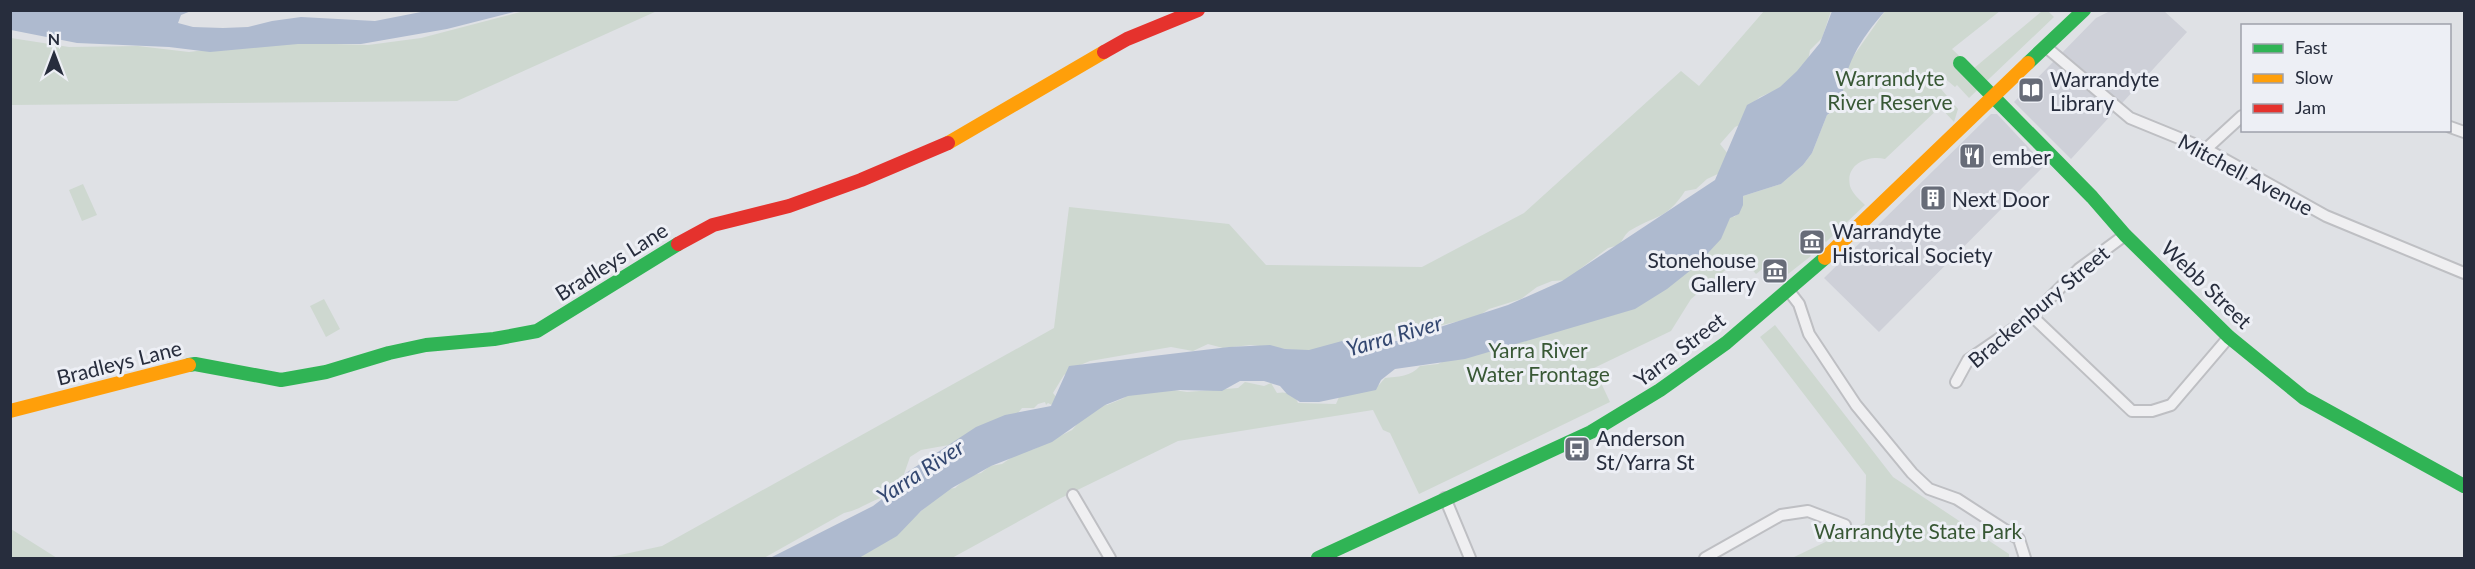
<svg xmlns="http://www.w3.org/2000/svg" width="2475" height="569" font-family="Lato,sans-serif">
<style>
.built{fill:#ced0d8}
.green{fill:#ced8d0}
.water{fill:#aebacf}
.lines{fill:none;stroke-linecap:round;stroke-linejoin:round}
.street-casing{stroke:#bebfc3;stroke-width:14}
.street{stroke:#efeff1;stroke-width:10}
.fast{stroke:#30b455;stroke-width:14}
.slow{stroke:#ff9f0a;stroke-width:14}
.jam{stroke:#e5322d;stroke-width:14}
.labels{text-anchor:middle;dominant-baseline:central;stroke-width:6;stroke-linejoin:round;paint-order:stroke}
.park-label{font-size:21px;fill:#385835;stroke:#edeff5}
.poi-label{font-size:21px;fill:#272d3d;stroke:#edeff5;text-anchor:start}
.street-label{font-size:21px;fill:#272d3d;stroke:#edeff5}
.water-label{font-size:22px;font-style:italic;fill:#334770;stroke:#edeff5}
</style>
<rect width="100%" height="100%" fill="#dfe1e5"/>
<path class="built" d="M2110 11H2164L2187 32 2071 159 2014 102 2096 18Z
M1991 114H1997L2045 165 1879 332 1824 278Z"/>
<path class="green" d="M524 11H657L457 101 11 105V38L69 47 138 46 189 52 269 42 368 45 421 38Z
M1764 11H1831L1822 38 1810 50 1808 61 1799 80 1760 97 1750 105 1742 124 1735 127 1720 144 1728 154 1720 173 1707 179 1696 189 1685 191C1667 219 1656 215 1631 230 1625 233 1623 240 1619 245L1608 248 1580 269 1578 277 1570 280 1552 281 1537 287 1521 299 1489 309 1477 317 1399 335 1377 344 1304 351 1251 345 1223 348 1208 344 1193 351 1171 347 1090 361 1080 365 1064 375 1053 393 1056 397 1054 406 1048 403 1046 405 1045 402 1038 404 1034 408H1022L1010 423 960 443 921 450 910 457 903 477 885 497C875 498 860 510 844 513L764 558H606L662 546 1054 328 1069 207 1229 224 1266 265 1422 267 1524 213 1681 71 1699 86Z
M1885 11H2000L1952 49 1973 69 2042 11H2048L2054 17 1969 98 1957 85 1955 87 1942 76 1936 83 1958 109 1954 122 1940 107 1885 159C1868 155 1845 164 1850 186 1852 193 1859 199 1865 205L1826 242 1814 230 1799 243 1811 256 1788 274 1775 259 1756 274 1741 257 1691 299 1671 331 1594 368 1610 402 1419 494 1390 433 1383 430 1373 410 1178 441 1061 498 952 558H852L875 545 890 540 898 531 947 489 955 488 969 476 981 473 990 466 1002 464 1018 453 1034 449 1072 430 1087 413 1102 402 1107 405 1124 398 1135 384 1187 392 1238 388 1245 382 1264 386 1271 383 1277 393C1286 391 1295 394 1298 403L1336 404 1339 397 1379 385 1385 378C1397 377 1412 376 1420 366L1438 364 1732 215 1734 217C1743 211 1741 205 1743 196L1781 184 1803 165 1812 153 1827 115 1835 111 1841 97 1850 61Z
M83 184 97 215 82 221 69 190Z
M324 299 340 329 326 337 310 306Z
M1775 325 1893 477 2009 554V558H1792L1865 523 1866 475 1760 337Z
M11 529 57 558H11Z"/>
<path class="water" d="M11 11H191L181 15 178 23 193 27 223 28 248 27 272 21 301 17 375 21 426 11H518L447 29 361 44H298L210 52 169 47 77 43 11 30Z
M1832 11H1885C1860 40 1843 66 1842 104L1827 115 1812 153 1803 165 1781 184 1743 196V205L1739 214 1730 218 1721 239 1696 266 1667 289 1635 309 1465 359 1395 369 1381 380 1376 390 1319 402H1300L1287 394 1280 386 1264 381H1240L1222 391 1180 390 1128 396 1105 405 1052 442 991 466 952 488 921 511 897 536 859 558H770L873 506 890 493 906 473 976 427 1005 415 1051 406 1069 366 1229 347 1270 345 1285 349 1309 350 1342 341 1374 344 1397 341 1508 305 1562 281 1715 180 1747 105 1780 87 1797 71 1820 43Z"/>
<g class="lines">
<defs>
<path id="street" d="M2046 47 2130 118 2206 149 2326 216 2464 273
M2450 127 2464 132
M2206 149 2242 116
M1789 291 1799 304 1809 334 1856 405 1912 473 1929 489 1957 499 2019 539 2025 558
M2032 316 2132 411H2152L2171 405 2229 337
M1956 382 1968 360 2032 316 2079 269 2125 235
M1073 495 1110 558
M1445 498 1470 558
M1705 558 1781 515 1808 511 1845 525"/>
</defs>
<use href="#street" class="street-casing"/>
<use href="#street" class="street"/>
<path class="fast" d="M1960 63 2092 197 2125 235 2229 337 2304 398 2464 486
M2028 63 2084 10
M189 365 195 364 281 380 326 372 389 353 426 345 494 339 537 331 678 244
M1318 558 1591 432 1660 390 1726 343 1825 258"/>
<path class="slow" d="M948 143 1104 52
M1825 258 2028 63
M10 411 189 365"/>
<path class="jam" d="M1104 52 1127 39 1198 10
M678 244 713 225 789 206 861 180 948 143"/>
</g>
<defs>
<symbol id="library-square" viewBox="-11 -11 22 22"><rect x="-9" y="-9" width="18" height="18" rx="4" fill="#676c78" stroke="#edeff5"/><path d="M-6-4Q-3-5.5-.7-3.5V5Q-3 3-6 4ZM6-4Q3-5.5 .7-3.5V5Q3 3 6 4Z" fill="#fff"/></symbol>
<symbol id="restaurant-square" viewBox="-11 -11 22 22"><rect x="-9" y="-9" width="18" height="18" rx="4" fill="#676c78" stroke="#edeff5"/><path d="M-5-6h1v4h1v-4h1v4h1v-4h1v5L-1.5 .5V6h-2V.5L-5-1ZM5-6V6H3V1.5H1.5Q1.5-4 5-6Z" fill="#fff"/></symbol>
<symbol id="building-square" viewBox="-11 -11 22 22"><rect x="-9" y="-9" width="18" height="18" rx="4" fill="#676c78" stroke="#edeff5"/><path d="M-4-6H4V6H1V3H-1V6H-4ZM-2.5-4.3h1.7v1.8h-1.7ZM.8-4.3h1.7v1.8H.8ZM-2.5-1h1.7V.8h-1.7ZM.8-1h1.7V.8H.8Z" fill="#fff"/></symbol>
<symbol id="museum-square" viewBox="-11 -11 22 22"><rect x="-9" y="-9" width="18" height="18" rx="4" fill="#676c78" stroke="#edeff5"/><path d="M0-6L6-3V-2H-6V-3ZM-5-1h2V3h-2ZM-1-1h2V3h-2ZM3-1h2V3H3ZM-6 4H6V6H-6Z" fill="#fff"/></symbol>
<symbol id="bus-square" viewBox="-11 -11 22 22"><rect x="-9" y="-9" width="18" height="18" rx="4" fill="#676c78" stroke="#edeff5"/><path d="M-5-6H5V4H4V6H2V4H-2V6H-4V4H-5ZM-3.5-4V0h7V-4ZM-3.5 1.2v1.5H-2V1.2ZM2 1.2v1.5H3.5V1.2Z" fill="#fff"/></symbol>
</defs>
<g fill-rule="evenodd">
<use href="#library-square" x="2016" y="75" width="30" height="30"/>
<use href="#restaurant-square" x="1957" y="141" width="30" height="30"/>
<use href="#building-square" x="1918" y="183" width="30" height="30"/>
<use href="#museum-square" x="1797" y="227" width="30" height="30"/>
<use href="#museum-square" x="1760" y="256" width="30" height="30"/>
<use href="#bus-square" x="1562" y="434" width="30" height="30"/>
</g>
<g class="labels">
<g class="park-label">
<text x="1890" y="77">Warrandyte<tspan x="1890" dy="24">River Reserve</tspan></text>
<text x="1538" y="349">Yarra River<tspan x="1538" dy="24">Water Frontage</tspan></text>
<text x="1918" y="530">Warrandyte State Park</text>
</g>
<g class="poi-label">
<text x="2050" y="78">Warrandyte<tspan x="2050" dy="24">Library</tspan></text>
<text x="1992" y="156">ember</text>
<text x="1952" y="198">Next Door</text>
<text x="1832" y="230">Warrandyte<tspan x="1832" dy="24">Historical Society</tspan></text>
<text x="1756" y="259" text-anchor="end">Stonehouse<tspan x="1756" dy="24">Gallery</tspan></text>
<text x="1596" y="437">Anderson<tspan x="1596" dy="24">St/Yarra St</tspan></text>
</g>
<g class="street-label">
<text transform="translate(2246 174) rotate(28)">Mitchell Avenue</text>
<text transform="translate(611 261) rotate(-32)">Bradleys Lane</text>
<text transform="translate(2207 284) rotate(44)">Webb Street</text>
<text transform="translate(2038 306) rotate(-40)">Brackenbury Street</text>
<text transform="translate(1679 349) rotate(-37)">Yarra Street</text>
<text transform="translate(119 362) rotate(-14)">Bradleys Lane</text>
</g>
<g class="water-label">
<text transform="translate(1394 335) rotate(-16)">Yarra River</text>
<text transform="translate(920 471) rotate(-33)">Yarra River</text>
</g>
</g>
<rect width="2475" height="569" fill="none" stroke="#272d3d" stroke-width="24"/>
<rect x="2241" y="24" width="210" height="108" fill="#edeff5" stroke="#9ea1ab" stroke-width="1.5"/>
<rect x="2253" y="44" width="30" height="9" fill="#30b455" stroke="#9ea1ab" stroke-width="1.5"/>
<text x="2295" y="54" font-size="18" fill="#272d3d">Fast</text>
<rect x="2253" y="74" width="30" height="9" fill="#ff9f0a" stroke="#9ea1ab" stroke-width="1.5"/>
<text x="2295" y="84" font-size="18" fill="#272d3d">Slow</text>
<rect x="2253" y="104" width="30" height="9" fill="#e5322d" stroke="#9ea1ab" stroke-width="1.5"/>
<text x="2295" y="114" font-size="18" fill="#272d3d">Jam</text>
<g transform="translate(54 54)" stroke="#edeff5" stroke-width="4.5" paint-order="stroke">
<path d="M0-4.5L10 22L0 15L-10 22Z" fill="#272d3d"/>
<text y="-9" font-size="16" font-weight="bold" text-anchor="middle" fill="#272d3d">N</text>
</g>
</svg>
